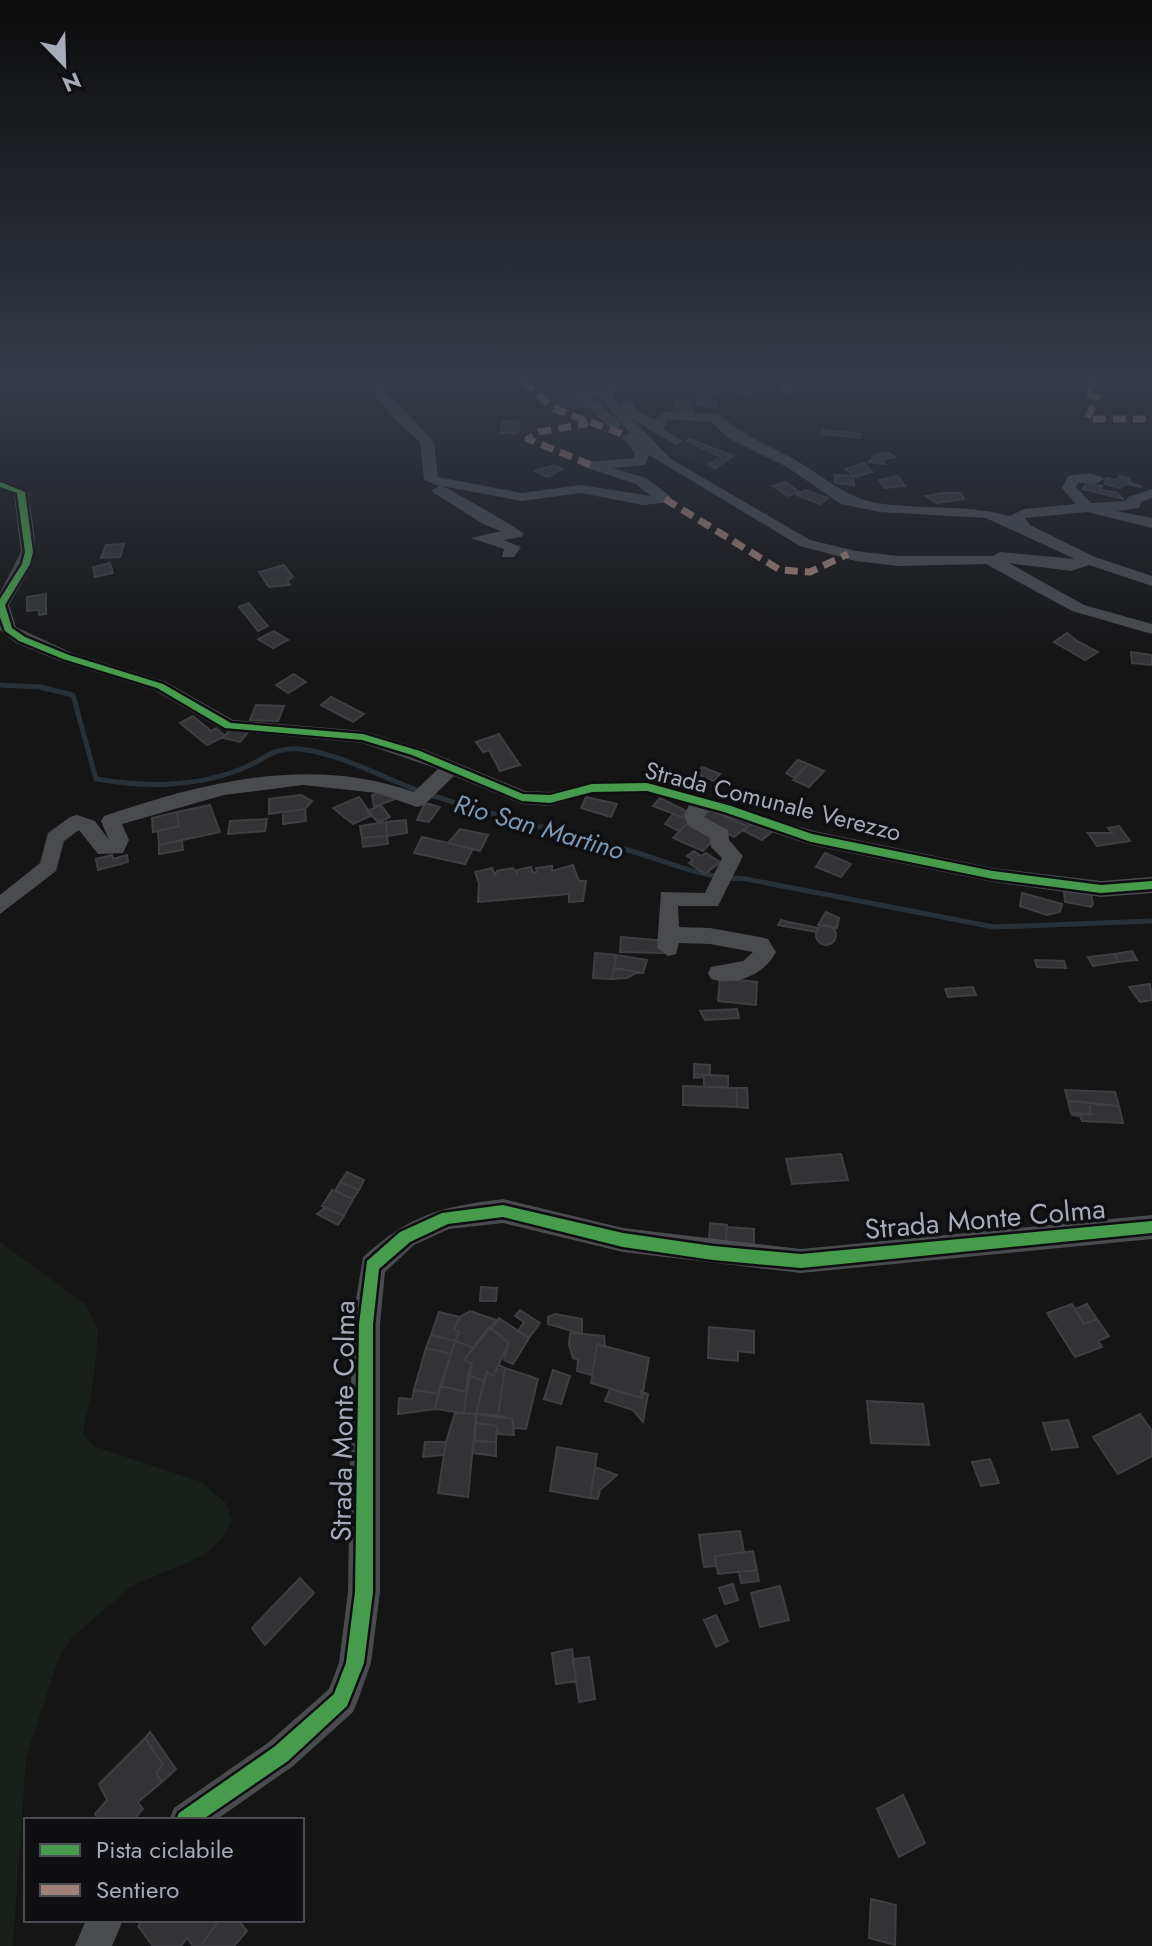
<svg xmlns="http://www.w3.org/2000/svg" width="1152" height="1946" font-family="Jost,sans-serif">
<style>
.green{fill:#19201a}
.lines{fill:none;stroke-linecap:round;stroke-linejoin:round}
.stream{stroke:#283038;stroke-width:5}
.building{fill:#333335;stroke:#3e3f42;stroke-width:2}
.minor{fill:#494b4f;fill-rule:evenodd}
.quiet{stroke:#9e8076;stroke-width:7;stroke-dasharray:13 7;stroke-linecap:butt}
.cycleway-casing{stroke:#0f0f12;stroke-width:5}
.cycleway{fill:#469c4c;fill-rule:evenodd}
.labels{text-anchor:middle;dominant-baseline:central;stroke-width:7;stroke-linejoin:round;paint-order:stroke}
.street-label{font-size:24px;fill:#a5abb8;stroke:#0f0f12}
.water-label{font-size:26px;font-style:italic;fill:#7999b6;stroke:#0f0f12}
.near-street-label{font-size:28px;fill:#a5abb8;stroke:#0f0f12}
</style>
<rect width="100%" height="100%" fill="#151516"/>
<path class="green" d="M689 439 734 457 714 470 669 452Z
M0 1242 85 1304 98 1330 94 1379 83 1433 93 1446 201 1482 226 1503 232 1520 221 1540 202 1556 132 1586 71 1638 58 1660 26 1758 13 1946H0Z"/>
<g class="lines">
<path class="stream" d="M0 685 40 687 73 695 96 779C144 787 192 788 239 770 262 762 273 746 300 749 347 755 387 781 431 795 494 816 560 831 624 849 668 861 699 878 746 879L994 927 1152 921"/>
</g>
<path class="building" d="M566 381 567 385 587 406 575 408 555 392 545 391 554 389 544 383Z
M747 381H764L750 396 737 394Z
M701 391 715 393 706 401 717 402 715 409 696 404Z
M555 392 570 407 565 408 568 410 563 411 546 394Z
M675 399 691 400 693 412 675 411Z
M503 421 520 422 517 433H500Z
M823 430 861 434 860 438 822 434Z
M690 439 733 456 715 468 708 465 721 457 687 441Z
M889 453 895 457 883 459 885 464 869 462 877 454Z
M864 463 872 472 856 477 845 469Z
M554 465 563 469 547 477 535 471Z
M835 475 853 476 854 485 835 483Z
M898 476 905 486 884 488 879 480Z
M1119 476 1129 478V482L1142 487 1126 484 1120 488 1105 484 1106 478 1118 480Z
M785 482 799 492 788 496 773 486Z
M1086 483 1102 486 1101 490 1117 493 1123 499 1083 489Z
M805 490 828 498 820 504 797 495Z
M943 493H961L964 499 937 503 926 496Z
M124 544 120 557 101 558 106 545Z
M110 563 113 573 95 577 93 567Z
M284 565 293 577 287 581 290 585 269 587 259 572Z
M46 594V614L39 615V610L27 611V597Z
M249 603 260 617 268 626 258 631 239 607Z
M274 631 288 640 273 648 258 639Z
M1067 633 1077 641 1098 652 1085 660 1054 642Z
M1131 652 1152 655V665L1132 663Z
M294 674 306 682 288 693 276 685Z
M331 697 364 714 353 722 321 705Z
M256 705 284 706 278 721 250 720Z
M193 716 211 731 216 728 225 736 207 745 180 723Z
M232 727 249 731 240 742 223 738Z
M499 734 520 765 500 771 489 750 483 752 476 742Z
M798 760 808 764 795 778 786 773Z
M808 764 824 771 809 787 793 780Z
M702 767 720 774 714 781 696 774Z
M389 790 400 797 374 807 372 795Z
M301 795 312 801 305 809 269 814V799Z
M359 797 372 815 353 824 333 808Z
M586 797 617 804 611 817 581 808Z
M660 798 686 811 682 817 653 806Z
M425 803 440 807 429 822 417 820Z
M210 805 220 832 159 845 158 831 179 826 177 812Z
M381 805 390 817 378 822 367 811Z
M305 809 306 821 283 824V812Z
M708 809 735 821 748 826 734 837 700 819Z
M177 812 179 826 153 832 152 818Z
M673 814 682 817 690 821 679 831 665 824Z
M267 819 265 831 228 834 230 821Z
M406 820 407 833 387 836 386 822Z
M752 821 774 830 762 840 744 831Z
M386 822 387 836 362 838 360 826Z
M687 824 716 837 703 851 673 838Z
M1119 826 1130 841 1097 846 1088 833H1112L1108 828Z
M460 829 488 835 480 851 448 843Z
M387 836 388 844 363 847 362 838Z
M422 837 448 843 473 849 465 864 414 853Z
M182 840 183 850 159 854V845Z
M694 851 701 856 706 853 720 862 705 874 689 863 693 860 687 856Z
M825 853 851 864 841 877 816 867Z
M112 855 113 859 127 855 128 862 98 870 96 859Z
M573 865 579 881H586L583 901 569 902V894L478 902 479 883 475 872 492 868 495 875 497 871 513 868 517 873V870L531 867 533 873 537 872 536 868 552 866V871Z
M1064 891 1091 893 1093 904 1091 907 1065 902Z
M1022 893 1062 904 1060 912 1047 915 1020 906Z
M826 912 839 918 837 928 818 925Z
M781 920 784 921 818 928 816 932 778 925Z
M816 935a10 10 0 1 1 20 0a10 10 0 1 1-20 0Z
M621 937 666 941 665 953 620 952Z
M1132 951 1137 960 1119 962 1114 954Z
M595 953 616 955 612 979 593 978Z
M1114 954 1119 962 1093 966 1088 957Z
M616 955 647 960 643 973 614 968Z
M1035 960 1064 961 1066 968 1037 967Z
M614 968 638 972 627 978 612 979Z
M720 978 757 982 756 1005 718 1001Z
M1150 984 1152 1000 1140 1002 1129 987Z
M973 987 976 995 948 997 945 989Z
M737 1009 739 1018 705 1020 700 1011Z
M694 1064 710 1065V1075L694 1074Z
M694 1074 728 1076V1087H704V1077L694 1078Z
M683 1086 737 1088V1107L683 1105Z
M737 1088H747L748 1108 737 1107Z
M1065 1090 1115 1092 1119 1106 1068 1101Z
M1068 1101 1088 1102 1091 1114 1071 1113Z
M1089 1104 1119 1106 1123 1123 1082 1121 1080 1116 1071 1115 1091 1114Z
M841 1154 848 1180 792 1184 786 1159Z
M347 1172 364 1180 359 1190 340 1182Z
M340 1182 359 1190 353 1199 335 1191Z
M332 1190 353 1199 344 1216 322 1206Z
M326 1207 344 1216 338 1225 317 1214Z
M710 1223 727 1225 726 1242 709 1240Z
M727 1227 754 1229V1244L726 1242Z
M481 1287 497 1288 496 1301H480Z
M1072 1304 1084 1324 1097 1319 1109 1336 1098 1341 1102 1347 1075 1357 1047 1313Z
M1087 1304 1097 1319 1084 1324 1075 1309Z
M520 1310 540 1323 529 1338 518 1331 524 1322 515 1316Z
M470 1311 496 1320 474 1348 455 1341 459 1332 454 1329 460 1317Z
M439 1312 460 1317 454 1329 459 1332 455 1341 431 1335Z
M555 1314 582 1319V1334L548 1324V1317Z
M499 1318 529 1338 513 1364 504 1360 509 1343 492 1329Z
M489 1327 509 1343 493 1376 487 1372 484 1381 468 1375 472 1364 464 1360Z
M709 1327 754 1331V1353L738 1351V1361L708 1358Z
M570 1333 604 1336 605 1347 597 1344 592 1375 577 1371 578 1360 573 1358 569 1345Z
M431 1335 455 1341 451 1354 426 1348Z
M455 1341 474 1348 464 1360 472 1364 467 1392 440 1386Z
M597 1344 649 1358 642 1398 591 1383Z
M426 1348 451 1354 439 1394 414 1390Z
M499 1365 505 1368 498 1415 476 1414 487 1372 493 1376Z
M505 1368 538 1379 526 1429 514 1428 512 1419 498 1415Z
M553 1370 570 1376 561 1404 544 1399Z
M468 1375 484 1381 476 1414 464 1413Z
M440 1386 467 1392 464 1413 435 1409Z
M610 1389 642 1398 641 1391 648 1394 643 1422 633 1410 605 1401Z
M414 1390 439 1394 435 1409 398 1414 399 1398 412 1399Z
M867 1401 923 1404 929 1445 871 1443Z
M455 1413 476 1414 468 1497 438 1493 446 1442Z
M476 1414 512 1419 514 1435 498 1434 497 1426 476 1423Z
M1140 1414 1152 1431V1456L1118 1474 1093 1437Z
M1068 1420 1078 1447 1052 1450 1043 1423Z
M476 1423 497 1426 496 1442 475 1441Z
M475 1441 496 1442V1456L472 1453Z
M425 1442H446L444 1455 423 1457Z
M557 1447 597 1454 590 1498 550 1491Z
M990 1459 999 1483 981 1486 972 1462Z
M595 1467 617 1475 600 1490 598 1499 590 1498Z
M740 1531 744 1552 715 1556 716 1566 704 1567 699 1535Z
M753 1551 757 1570 718 1574 715 1556Z
M757 1570 759 1581 741 1583 739 1572Z
M300 1578 314 1593 265 1645 252 1628Z
M733 1584 738 1600 725 1604 719 1588Z
M780 1586 789 1620 760 1627 751 1593Z
M716 1615 728 1641 716 1647 704 1620Z
M572 1649 576 1681 556 1684 552 1653Z
M589 1657 595 1699 579 1702 573 1659Z
M150 1732 176 1769 162 1782 156 1773 163 1765 145 1738Z
M145 1738 163 1765 156 1773 162 1782 138 1802 143 1809 133 1820H99L95 1814 107 1800 99 1784Z
M903 1795 925 1843 899 1857 877 1809Z
M871 1899 896 1905 895 1945 869 1938Z
M143 1920H219L201 1946H193L187 1938 181 1946H153L138 1926Z
M219 1920H238L247 1931 234 1946H201Z"/>
<g class="lines">
<path class="minor" d="M364 381H377L434 442 438 477 522 493 581 485 651 496 636 484 581 466 588 462 634 458 635 453 622 437 630 433 599 396H592L620 422V428H610L573 392 580 388 601 389 608 381H622L613 396 622 406V401H632L638 411 654 420 664 412 719 414C742 436 769 445 797 461 825 477 844 497 877 503 921 510 967 504 1010 516L1024 509 1076 504 1062 488 1068 476C1078 473 1096 472 1104 479L1097 483H1078L1076 487 1091 503 1126 501 1128 497 1152 489V498L1141 502 1139 508 1117 511 1152 518V528L1087 512 1025 518 1030 525 1095 557 1152 576V586L1089 565 1071 571 1009 563 1084 605 1152 624V634L1072 611 986 564 898 566 856 561 800 546 649 455 645 465 612 468 646 478 670 496V502L643 505 581 493 522 501 442 486C452 490 521 530 524 534L521 537 504 540 521 547 514 557H502L504 549 471 538 501 531 485 525 434 493 432 490 439 486 424 480 420 442 397 422ZM632 419 676 445 683 441 663 429 668 420 710 421 728 438 787 467 841 504 880 512 986 518 1075 559 1000 552 993 556H898L856 551 810 540 671 459Z
M784 381H797L792 394 780 391Z
M0 480 28 492C37 553 42 551 9 605L16 627 72 653 166 682 233 720 363 731 423 749 525 791 550 792 592 782 647 781 814 831 993 868 1101 881 1152 877V893L1101 897 993 882 811 845 709 811 704 817 728 830 729 840 743 856 718 906H678L679 927 710 928 760 937 768 939 776 952C765 974 736 987 711 979L708 973 711 967 743 961 753 952 710 944 679 943 676 954 668 956 657 948 661 892 705 893 722 858 711 847 710 838 689 826 684 816 689 805 647 793 592 794 550 806 522 804 454 776 424 805 417 807 377 793 303 785 224 795 122 824 129 840 123 853 98 854 79 830 64 841 56 871 0 914V895L40 863 48 833 70 817 77 815 95 821 109 840 101 821 104 816C206 782 309 755 414 792L438 769 362 743 223 730 154 690 60 661 16 643 0 630V593L21 552 14 494 0 489Z
M503 1199 623 1228 801 1249 1152 1215V1239L801 1273 623 1252 503 1223 449 1229 414 1245 385 1272 380 1324V1592L371 1663 358 1700 353 1712 293 1766 216 1820H169L174 1808 269 1742 329 1689 339 1663 348 1592 352 1324 363 1257C412 1214 439 1207 503 1199Z
M86 1920H123L112 1946H75Z"/>
<path class="quiet" d="M524 381 552 408 628 436
M1097 381 1085 394 1097 397 1087 419H1152
M582 419 585 424 539 432 528 439 591 465
M665 499 780 570 810 572 848 554"/>
<defs>
<path id="cycleway" d="M0 482 25 492 33 552 30 564 5 605 12 628 25 637 69 655 163 684 231 723 363 734 420 751 523 794 550 795 592 784 647 783 731 806 812 834 993 871 1101 885 1152 881V889L1101 893 993 879 811 842 724 812 647 791 592 792 550 803 522 801 412 755 362 740 225 728 157 688 63 659 19 641 5 631 0 617V599L22 564 25 552 17 493 0 487Z
M503 1205 623 1233 713 1246 801 1254 1152 1221V1233L801 1268 713 1260 623 1247 503 1217 448 1224 410 1242 379 1269 373 1324V1592L364 1663 347 1706 288 1761 202 1820H176L179 1813 274 1747 334 1694 346 1663 355 1592 359 1324 367 1261 400 1232 442 1213Z"/>
</defs>
<use href="#cycleway" class="cycleway-casing"/>
<use href="#cycleway" class="cycleway"/>
</g>
<linearGradient id="sky" x2="0" y2="1"><stop stop-color="#0c0c0c"/><stop offset="0.58" stop-color="#353b47"/><stop offset="1" stop-color="#353b47" stop-opacity="0"/></linearGradient>
<rect width="1152" height="654" fill="url(#sky)"/>
<g class="labels">
<g class="street-label">
<text transform="translate(773 801) rotate(14)">Strada Comunale Verezzo</text>
</g>
<g class="water-label">
<text transform="translate(539 827) rotate(16)">Rio San Martino</text>
</g>
<g class="near-street-label">
<text transform="translate(985 1219) rotate(-5)">Strada Monte Colma</text>
<text transform="translate(343 1421) rotate(-89)">Strada Monte Colma</text>
</g>
</g>
<rect x="24" y="1818" width="280" height="104" fill="#0f0f12" stroke="#4b4d54" stroke-width="2"/>
<rect x="40" y="1844" width="40" height="12" fill="#469c4c" stroke="#4b4d54" stroke-width="2"/>
<text x="96" y="1858" font-size="24" fill="#a5abb8">Pista ciclabile</text>
<rect x="40" y="1884" width="40" height="12" fill="#9e8076" stroke="#4b4d54" stroke-width="2"/>
<text x="96" y="1898" font-size="24" fill="#a5abb8">Sentiero</text>
<g transform="translate(64 64) rotate(157)" stroke="#0f0f12" stroke-width="6" paint-order="stroke">
<path d="M0-6L14 30L0 20L-14 30Z" fill="#a5abb8"/>
<text y="-12" font-size="22" font-weight="bold" text-anchor="middle" fill="#a5abb8">N</text>
</g>
</svg>
